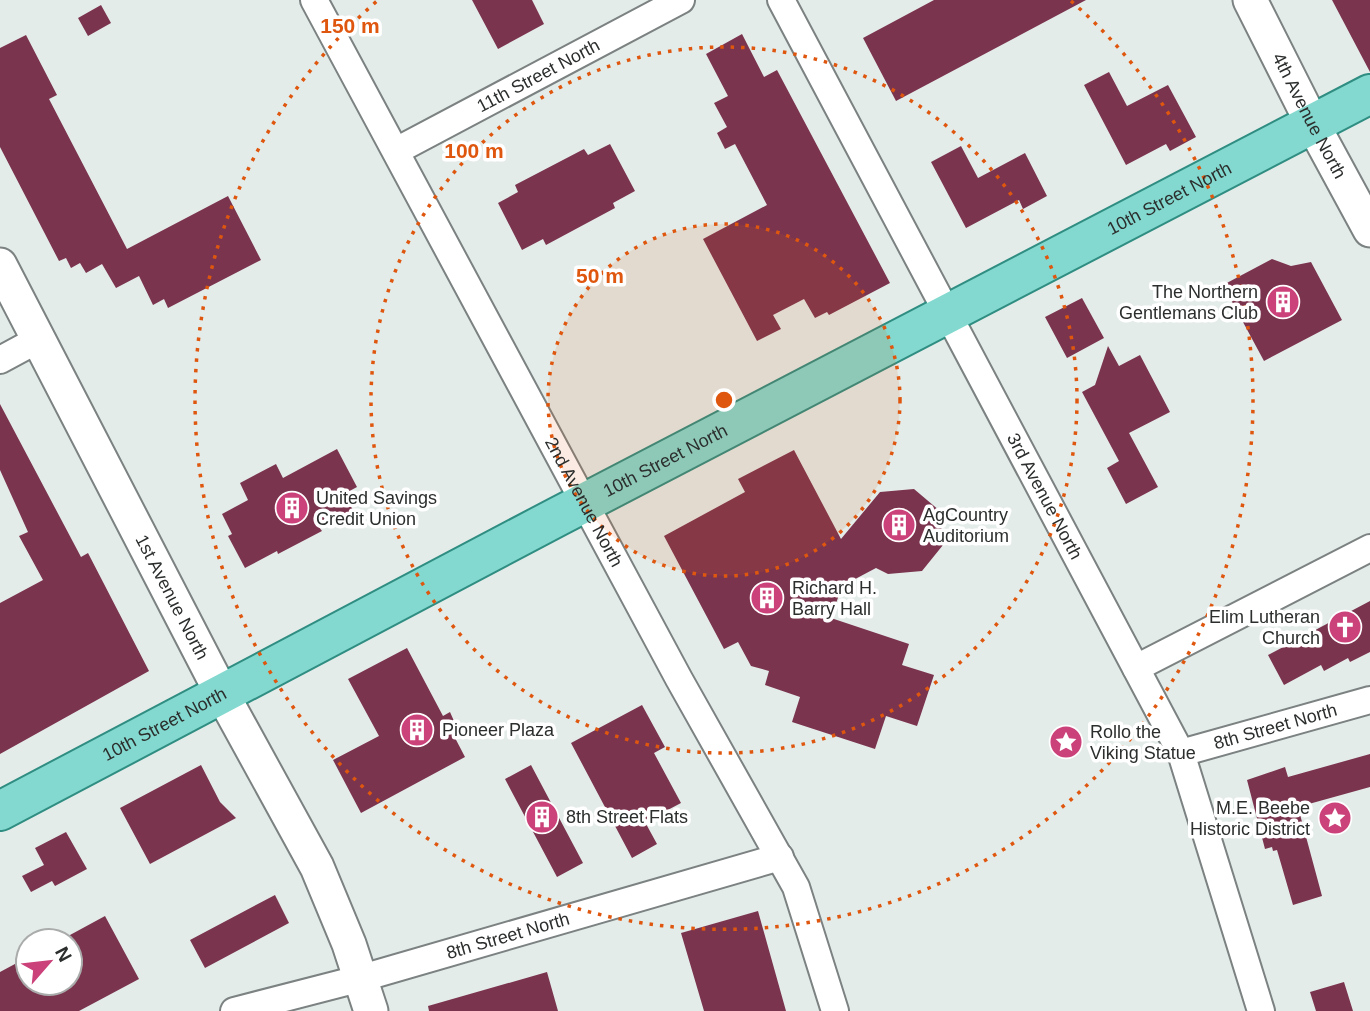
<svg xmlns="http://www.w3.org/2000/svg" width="1370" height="1011" font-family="Arial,sans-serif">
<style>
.building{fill:#7b344e}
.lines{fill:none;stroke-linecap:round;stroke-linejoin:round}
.minor-casing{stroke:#7b8281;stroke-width:30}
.tertiary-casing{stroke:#7b8281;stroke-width:37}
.primary-casing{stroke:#2f8d82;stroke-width:42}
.minor{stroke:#fff;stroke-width:26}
.tertiary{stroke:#fff;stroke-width:33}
.primary{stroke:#83d9cf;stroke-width:38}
.ring{fill:none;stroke:#df570e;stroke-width:3.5;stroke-dasharray:3.5 7}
.labels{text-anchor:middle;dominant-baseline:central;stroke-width:7;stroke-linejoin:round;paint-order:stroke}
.street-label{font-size:18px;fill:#2b2e2d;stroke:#fff}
.poi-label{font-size:18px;fill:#2b2e2d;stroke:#fff;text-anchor:start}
.centre{fill:#df570e;stroke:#fff;stroke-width:3.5}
.ring-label{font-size:21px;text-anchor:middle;font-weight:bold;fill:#df570e;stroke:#fff;stroke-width:7;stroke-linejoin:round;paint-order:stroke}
</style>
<rect width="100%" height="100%" fill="#e4ecea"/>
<path class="building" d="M472 0H532L544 24 498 49Z
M934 0H1086L896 101 863 38Z
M1332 0H1370V72Z
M101 5 111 23 88 36 78 18Z
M742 34 764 77 777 70 890 283 829 315 827 312 815 318 804 299 773 315 781 329 757 341 703 239 767 205 735 144 725 149 717 133 727 127 714 103 728 96 706 54Z
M26 35 57 95 49 99 127 249 228 196 261 260 168 308 164 299 153 305 139 276 116 288 102 264 86 273 80 263 71 268 66 258 59 261 0 147V48Z
M1109 72 1127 106 1168 85 1196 137 1170 151 1166 144 1126 165 1084 85Z
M610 144 635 191 613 203 615 208 546 245 543 239 522 250 498 203 518 192 515 185 584 149 588 155Z
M961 146 978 178 1025 153 1047 196 1023 209 1019 200 966 228 931 162Z
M1272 259 1291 266 1311 262 1342 320 1264 361 1223 285Z
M1082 298 1104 338 1067 358 1045 317Z
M1108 346 1119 366 1140 355 1170 412 1129 433 1158 487 1126 504 1107 468 1119 461 1082 392 1095 385Z
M0 404 81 557 88 553 149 671 0 754V603L43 580 19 536 28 532 0 470Z
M337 449 357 487 344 494 353 510 319 527 322 531 278 554 277 551 245 568 228 536 232 534 222 514 248 500 240 483 276 464 283 478Z
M794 450 841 539 880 492 914 489 940 511 943 545 922 571 888 574 876 568 842 586 831 618 909 644 902 665 934 675 917 726 886 716 875 749 792 722 800 697 765 685 769 671 751 666 738 642 724 649 664 536 745 492 738 479Z
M1370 601V652L1350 662 1348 658 1324 671 1321 665 1284 685 1268 655Z
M407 648 443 716 450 712 454 721 459 730 453 734 465 757 361 813 333 760 379 736 348 679Z
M642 705 665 747 654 753 681 803 645 822 657 844 632 858 571 743Z
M1370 754V787L1298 807 1322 896 1293 905 1277 850 1273 851 1272 847 1265 849 1247 780 1285 767 1288 777Z
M201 765 220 802 236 818 150 864 120 808Z
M531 765 583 863 557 877 505 779Z
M66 832 87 869 55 886 52 881 31 892 22 876 44 865 35 848Z
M275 895 289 923 205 968 190 940Z
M758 911 786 1011H704L681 933Z
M105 916 139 979 79 1011H0V972L28 957V983H70V935Z
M547 972 558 1011H429L428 1006Z
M1344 982 1353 1011H1316L1310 992Z"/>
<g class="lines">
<defs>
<g id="minor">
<path id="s1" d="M314 0 679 679 796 887 835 1011"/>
<path id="s2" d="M781 0 1181 753 1261 1011"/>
<path id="s3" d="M396 151 681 0"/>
<path d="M0 360 39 339"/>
<path d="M1136 668 1370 548"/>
<path id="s4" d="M1181 753 1370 700"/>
<path id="s5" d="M234 1011 362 978 780 857"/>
</g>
<g id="tertiary">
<path id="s6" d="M1250 0 1313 125 1370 230"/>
<path id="s7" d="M0 265 222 694 317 867 349 944 371 1011"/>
</g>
<g id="primary">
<path id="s8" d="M0 811 557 517 1370 94"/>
</g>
</defs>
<use href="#minor" class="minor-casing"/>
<use href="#tertiary" class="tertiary-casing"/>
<use href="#primary" class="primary-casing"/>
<use href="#minor" class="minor"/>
<use href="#tertiary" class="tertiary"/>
<use href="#primary" class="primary"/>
</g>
<circle cx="724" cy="400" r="176" fill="#df570e" fill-opacity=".12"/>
<g class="ring">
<circle cx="724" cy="400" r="176"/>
<circle cx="724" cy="400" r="353"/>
<path d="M1071 1A529 529 0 1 1 377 1"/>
</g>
<defs>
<symbol id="building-disc" viewBox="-11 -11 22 22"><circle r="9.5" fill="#cb4179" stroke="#fff"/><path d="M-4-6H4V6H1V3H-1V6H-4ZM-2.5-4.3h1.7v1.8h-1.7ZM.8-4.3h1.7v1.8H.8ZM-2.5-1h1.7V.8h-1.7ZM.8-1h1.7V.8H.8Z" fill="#fff"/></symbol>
<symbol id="church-disc" viewBox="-11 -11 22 22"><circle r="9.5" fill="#cb4179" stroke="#fff"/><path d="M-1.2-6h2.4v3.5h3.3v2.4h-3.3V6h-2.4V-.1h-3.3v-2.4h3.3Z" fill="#fff"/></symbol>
<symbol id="sight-disc" viewBox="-11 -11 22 22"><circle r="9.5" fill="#cb4179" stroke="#fff"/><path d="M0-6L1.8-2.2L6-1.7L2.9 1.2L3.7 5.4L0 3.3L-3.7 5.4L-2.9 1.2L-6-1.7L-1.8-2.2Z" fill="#fff"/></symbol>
</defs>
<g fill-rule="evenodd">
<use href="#building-disc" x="1264" y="283" width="38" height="38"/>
<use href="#building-disc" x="273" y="489" width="38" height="38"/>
<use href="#building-disc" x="880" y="506" width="38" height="38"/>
<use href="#building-disc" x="748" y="579" width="38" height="38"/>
<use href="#church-disc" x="1326" y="608" width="38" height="38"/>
<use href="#building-disc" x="398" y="711" width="38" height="38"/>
<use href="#sight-disc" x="1047" y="723" width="38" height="38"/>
<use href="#building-disc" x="523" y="798" width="38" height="38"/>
<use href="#sight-disc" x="1316" y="799" width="38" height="38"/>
</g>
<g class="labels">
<g class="street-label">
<text stroke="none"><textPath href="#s3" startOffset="161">11th Street North</textPath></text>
<text stroke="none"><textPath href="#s6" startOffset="130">4th Avenue North</textPath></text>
<text stroke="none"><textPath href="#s8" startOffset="1320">10th Street North</textPath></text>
<text stroke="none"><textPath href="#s8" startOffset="752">10th Street North</textPath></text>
<text stroke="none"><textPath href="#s2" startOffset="562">3rd Avenue North</textPath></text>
<text stroke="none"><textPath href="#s1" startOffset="570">2nd Avenue North</textPath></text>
<text stroke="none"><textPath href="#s7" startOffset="374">1st Avenue North</textPath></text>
<text stroke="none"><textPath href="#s8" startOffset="186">10th Street North</textPath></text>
<text stroke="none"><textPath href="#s4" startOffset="98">8th Street North</textPath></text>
<text stroke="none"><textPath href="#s5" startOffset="284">8th Street North</textPath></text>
</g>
<g class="poi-label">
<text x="1258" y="292" text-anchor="end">The Northern<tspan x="1258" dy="21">Gentlemans Club</tspan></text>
<text x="316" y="498">United Savings<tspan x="316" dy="21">Credit Union</tspan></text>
<text x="923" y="515">AgCountry<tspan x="923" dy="21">Auditorium</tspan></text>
<text x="792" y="588">Richard H.<tspan x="792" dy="21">Barry Hall</tspan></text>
<text x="1320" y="617" text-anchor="end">Elim Lutheran<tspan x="1320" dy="21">Church</tspan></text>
<text x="442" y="730">Pioneer Plaza</text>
<text x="1090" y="732">Rollo the<tspan x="1090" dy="21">Viking Statue</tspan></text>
<text x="1310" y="808" text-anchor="end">M.E. Beebe<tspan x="1310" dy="21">Historic District</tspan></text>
<text x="566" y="817">8th Street Flats</text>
</g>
</g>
<circle cx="724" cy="400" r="10" class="centre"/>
<g class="ring-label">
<text x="350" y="33">150 m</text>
<text x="474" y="158">100 m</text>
<text x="600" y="283">50 m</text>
</g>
<g transform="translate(49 962) rotate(62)"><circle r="33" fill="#ffffff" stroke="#aaabab" stroke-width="2"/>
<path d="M0-5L12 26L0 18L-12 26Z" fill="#cb4179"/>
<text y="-10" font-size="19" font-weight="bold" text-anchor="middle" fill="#2b2e2d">N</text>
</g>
</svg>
